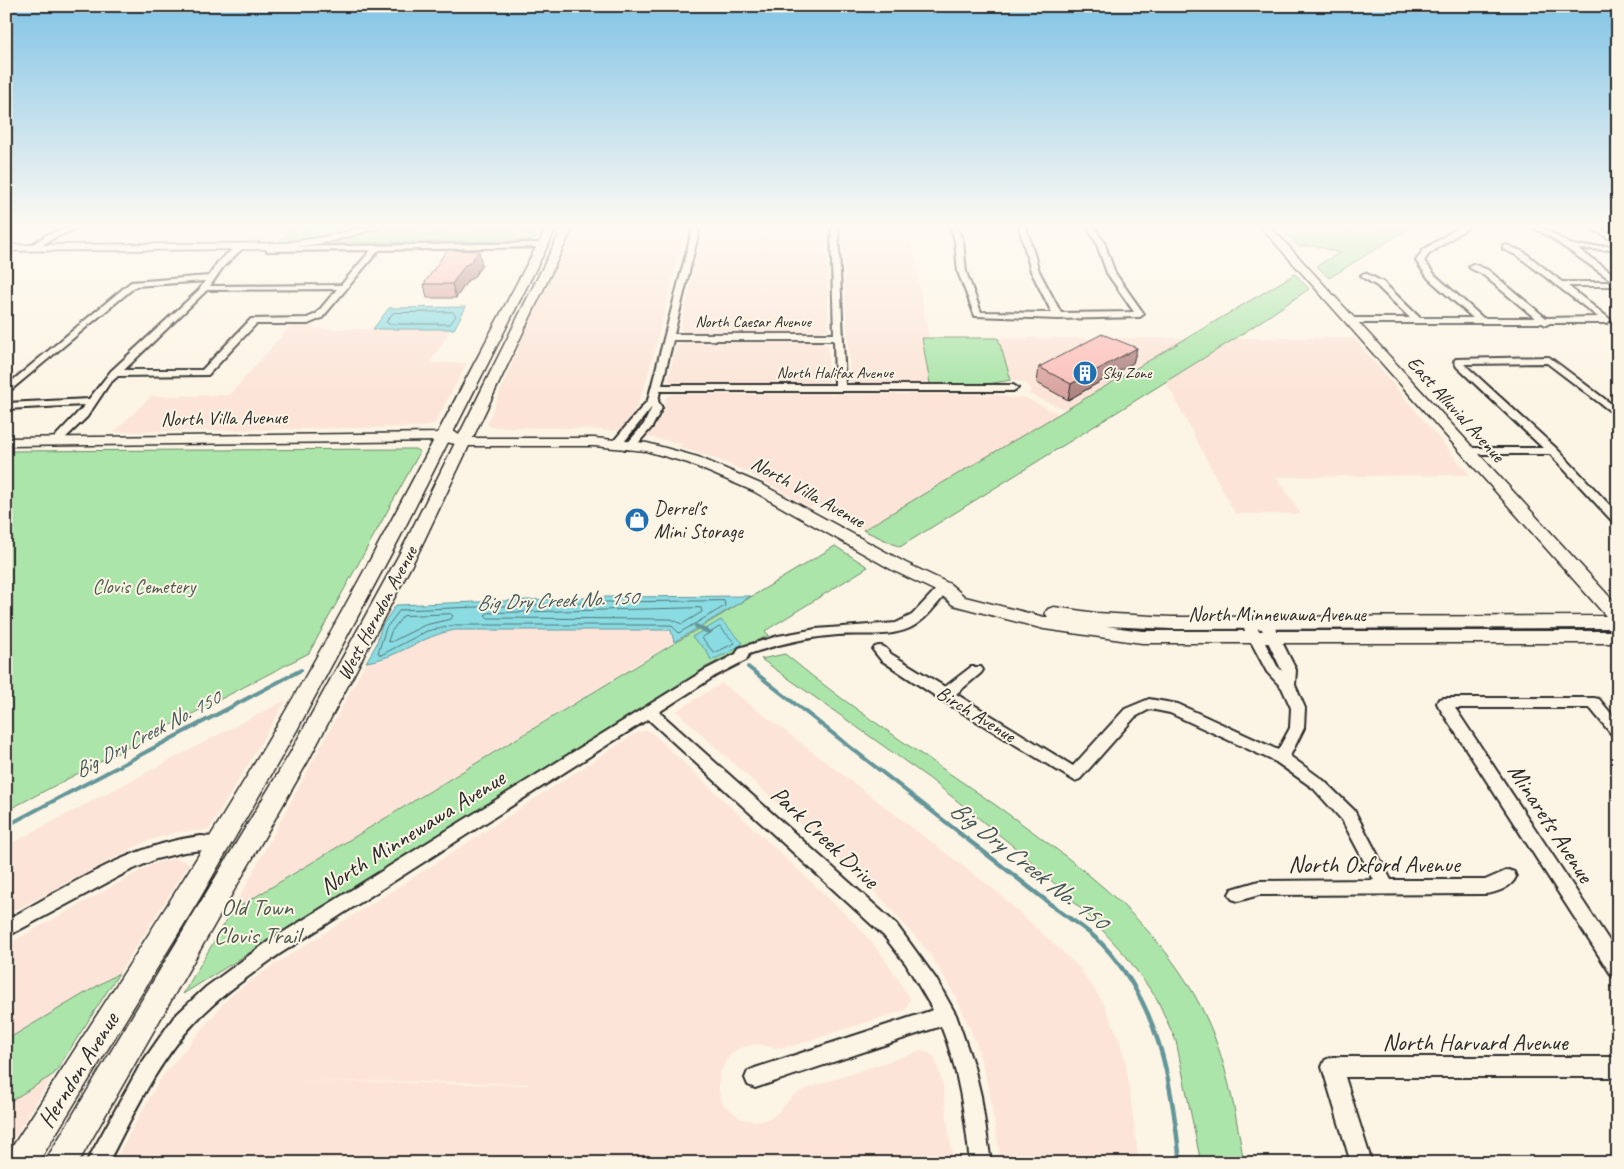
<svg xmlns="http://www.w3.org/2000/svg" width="1624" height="1169" font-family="Caveat,sans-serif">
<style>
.built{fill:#fce5d8;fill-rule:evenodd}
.green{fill:#ace5aa;stroke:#6c886a}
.water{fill:#8adce2;stroke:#649599}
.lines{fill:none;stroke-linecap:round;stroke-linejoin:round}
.shore{stroke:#517274;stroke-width:1}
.stream-far1{stroke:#649599;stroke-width:4}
.stream{stroke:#649599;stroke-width:4.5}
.street-casing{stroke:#2b2b2b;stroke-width:4}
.secondary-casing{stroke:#2b2b2b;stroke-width:3}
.primary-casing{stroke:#2b2b2b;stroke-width:3}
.street{fill:#fcf5e5;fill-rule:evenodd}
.secondary{fill:#fcf5e5;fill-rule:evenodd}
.primary{fill:#fcf5e5;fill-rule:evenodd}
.wall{fill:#d9a5a1;stroke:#2b2b2b}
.shaded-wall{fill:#b08683;stroke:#2b2b2b}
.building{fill:#fcc0bb;stroke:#2b2b2b}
.labels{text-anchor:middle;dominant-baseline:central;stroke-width:4;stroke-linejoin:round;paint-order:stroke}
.far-street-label{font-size:16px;fill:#2b2b2b;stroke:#fcf5e5}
.far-poi-label{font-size:16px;fill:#2b2b2b;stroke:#fcf5e5;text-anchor:start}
.street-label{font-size:20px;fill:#2b2b2b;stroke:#fcf5e5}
.poi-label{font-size:20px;fill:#2b2b2b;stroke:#fcf5e5;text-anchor:start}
.park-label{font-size:20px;fill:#4b5a4b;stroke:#fcf5e5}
.water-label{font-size:21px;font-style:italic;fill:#435759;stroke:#fcf5e5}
.near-street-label{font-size:24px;fill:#2b2b2b;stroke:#fcf5e5}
.near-park-label{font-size:24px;fill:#4b5a4b;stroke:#fcf5e5}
.near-water-label{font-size:25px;font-style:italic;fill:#435759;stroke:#fcf5e5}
</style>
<rect width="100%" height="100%" fill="#fcf5e5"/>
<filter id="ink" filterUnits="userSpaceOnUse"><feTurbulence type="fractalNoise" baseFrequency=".02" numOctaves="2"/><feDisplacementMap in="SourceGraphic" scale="10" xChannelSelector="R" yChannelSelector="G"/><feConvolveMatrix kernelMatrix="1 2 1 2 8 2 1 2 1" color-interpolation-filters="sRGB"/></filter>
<g filter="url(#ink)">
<path class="built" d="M199 227H294L278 243H179Z
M576 227H686L648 375 637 407 622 429 613 431 566 428 491 427 487 424 523 336Z
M704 227H826L828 329 819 333H687L680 329Z
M842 227H909L929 338H922L930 384H850Z
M291 325H308L315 329H451L430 363H467L435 423 425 427 114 432 151 396 230 395Z
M998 338H1188L1066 410 1029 394 1031 390 1027 384 1011 379Z
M1236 338H1354L1470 475 1277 477 1301 514H1235L1166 382Z
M685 342H822L828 345 829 381 823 384H674L668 381 676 346Z
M673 394H994L1011 398 1023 397 1060 414 863 530 815 505 811 508 753 475 719 460 678 447 682 444 648 437 647 435 663 413 666 397Z
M455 630H671L674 642 232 911 366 662 380 661 429 636Z
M722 683 996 891 1078 966 1103 1002 1120 1041 1126 1063 1139 1163H1001L989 1089 976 1043 956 997 930 954 883 900 676 711Z
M287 699 209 830 177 832 147 841 6 915V846Z
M644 731H650L857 925 883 956 910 998 906 1010 792 1046 776 1048 756 1044 738 1049 729 1056 719 1075V1093L724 1105 740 1118 754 1121 765 1120 775 1115 793 1096 805 1089 923 1050 935 1057 943 1086 953 1163H113L160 1079 229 997 264 971 436 863 636 733ZM299 1081 461 1082 527 1084V1085Z
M174 858 190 863 119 973 6 1040V945L151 865Z
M54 1074 6 1151V1104Z"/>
<path class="green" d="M294 227H369L317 239 278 243Z
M386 227H542L535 239 528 241 333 243 336 240Z
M1281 227H1411L1329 278 1317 266 1339 253 1316 246H1298Z
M1295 274 1309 289 1236 338 900 547 863 530Z
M922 338H998L1011 380 988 384H930Z
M415 449 420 452 309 653 6 811V451Z
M835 546 868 567 765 631 769 635 704 668 678 687 183 994 232 911Z
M785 654C858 715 940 765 1018 821 1090 873 1160 927 1201 1007 1226 1055 1235 1110 1244 1163H1201L1176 1041 1157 999 1126 956 1093 920 1023 854 930 779 761 659Z
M119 973 54 1074 6 1104V1040Z"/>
<path class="water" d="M466 307 454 329H373L389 308Z
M751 596 674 642 671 630H455C422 635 397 659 366 662L376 645 382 625 396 605 608 597Z
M721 620 743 643 729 653 711 660 706 650 692 637Z"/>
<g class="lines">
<path class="shore" d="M453 312 456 316 450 324H389L386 322 393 313Z
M724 601 725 606 679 633 671 625H455L427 631 381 655 378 653 386 628 400 610 608 602Z
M701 608 702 612 682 624 671 619 488 618 485 615 488 613Z
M451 614 453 616 451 619 425 625 391 642 388 641 391 632 403 616Z
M720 627 735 643 714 653 702 638Z"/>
<path class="stream-far1" d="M696 626 708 632
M748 667 961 834
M6 826 301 670"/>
<path class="stream" d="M959 833C992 858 1025 884 1058 910 1073 921 1091 932 1103 945 1160 1006 1172 1083 1180 1163"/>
<defs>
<path id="street" d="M70 227H80L54 238 35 249 28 247 48 234Z
M693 227H700L674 334H834L831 227H838L845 385H1013L1018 388 1013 391H660L658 401 662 408 652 427 633 449H625L624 447 644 424 652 407 620 447H612V443L648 400ZM673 340H834L835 385H662Z
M951 227H957L963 241 966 272 981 312 1052 313 1031 271 1019 227H1026L1039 271 1061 313 1134 312 1107 273 1096 242 1087 227H1094L1104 242 1115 273 1144 314 1140 317 1058 319 975 316 958 272 955 241Z
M1459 227H1468L1429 254 1424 261 1435 275 1483 318H1535L1482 274 1470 268 1469 266 1473 264 1488 270 1546 318 1598 317 1518 256 1503 249V245H1506L1524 252 1562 282H1614L1547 235 1532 227C1549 227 1556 237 1570 244 1580 248 1606 245 1618 246V250L1578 249 1618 277V286H1568L1611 320 1607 323H1550L1546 325 1542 323H1347V319L1350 318H1410L1377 286 1362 277 1361 275 1365 273 1383 282 1420 318H1473L1429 279 1416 261 1423 250Z
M1590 227H1599L1618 239V244Z
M542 243 546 245 545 247 379 250 322 318 308 324H256L208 375 118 376 109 384 87 417 60 443 56 444 51 441 85 405 6 409V403L89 399 111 371 199 290 205 281 136 286 6 394V386L131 282 209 276 217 263 237 245 244 247 223 267 210 286 341 285 371 250 267 251 266 249 270 247ZM337 289 316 314 307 318 251 319 202 370H124L207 290Z
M1549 357 1618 409V417L1547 363 1464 364 1557 449 1618 514V524L1614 523 1550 454H1467L1462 451 1467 448H1543L1457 367 1454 361 1456 359Z
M944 584 948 585 950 588 948 591C937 604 926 620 910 628 888 638 862 633 838 635 808 637 778 644 749 654L746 660 715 676 659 712 896 924 936 979 956 1015 974 1067 981 1096 991 1163H970C965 1116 959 1070 941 1026L755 1088 748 1085 745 1078 748 1071 755 1068 933 1010 906 964 884 936 648 719 278 955C250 975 221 995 197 1020 158 1061 134 1113 108 1163H86L139 1067 174 1017 206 987 266 943 705 670 736 654 739 648 778 636 816 629 896 623 912 615 940 585Z
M1248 619 1253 620 1277 666 1282 671 1259 623 1266 619 1271 620 1296 670 1295 685 1305 708 1304 728 1290 756 1323 780 1354 810 1391 880H1485L1508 870 1514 872 1516 877C1511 888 1496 893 1485 894L1259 895 1238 901 1232 899 1229 894 1232 889 1259 881 1374 880 1342 820 1313 788 1276 762 1170 713 1150 709 1135 717 1080 779 1075 781 940 699 881 660 873 650 875 647C883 644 886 648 891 654L945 687 971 667H981L983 670 981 673 956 694 1073 766 1125 709 1149 699 1178 704 1278 750 1290 728 1291 708 1282 688 1267 672 1241 623Z
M1444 698H1594L1599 699 1618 722V737L1613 736 1590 708H1455L1618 954V978L1612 976 1439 707 1437 703 1439 699Z
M201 836 225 838 227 843 225 848 184 852 156 859 127 872 6 937V920C68 887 130 844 201 836Z
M1332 1057H1618V1077H1345L1372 1163H1351L1322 1067 1325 1060Z"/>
<path id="secondary" d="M366 227H382L329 242 284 249 6 251V245L284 243 329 236Z
M1261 227H1271L1618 606V628L1171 629 1106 626 1142 631H1618V643H1142L1044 629 953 605 938 592 894 571 753 491 688 463 646 451 594 446H464L442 441 6 446V438L442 433 453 431 464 438H594L647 443 698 457 763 485 906 563 950 584 965 597 1044 617H1048L1045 613 1048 609 1054 607 1096 613 1171 617 1606 616Z"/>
<path id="primary" d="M547 227H557L399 539 297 730 200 898 38 1163H6L9 1152C101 1008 195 866 281 719 375 558 458 391 547 227Z
M563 227H573L419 551 308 761 78 1163H44L289 755 401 551Z"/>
</defs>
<use href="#street" class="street-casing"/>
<use href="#secondary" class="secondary-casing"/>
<use href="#primary" class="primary-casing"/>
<use href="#street" class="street"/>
<use href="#secondary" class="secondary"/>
<use href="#primary" class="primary"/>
</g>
<path class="wall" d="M482 265 473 278 468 280 456 298H427L424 284Z
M1137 348 1133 363 1068 400 1037 383 1039 367Z"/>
<path class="shaded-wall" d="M479 251 482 265 473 278 468 280 456 298 452 284 465 265Z
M1137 348 1133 363 1068 400 1071 384Z"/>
<path class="building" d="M447 250 479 251 470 263 465 265 452 284H424Z
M1102 334 1137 348 1071 384 1039 367Z"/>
</g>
<linearGradient id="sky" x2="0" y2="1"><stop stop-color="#82c4e6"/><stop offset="0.58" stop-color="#fefaf3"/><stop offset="1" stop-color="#fefaf3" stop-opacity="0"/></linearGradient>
<rect width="1624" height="390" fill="url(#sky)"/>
<defs>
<symbol id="building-disc" viewBox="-11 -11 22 22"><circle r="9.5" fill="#1f6fb2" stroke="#fcf5e5"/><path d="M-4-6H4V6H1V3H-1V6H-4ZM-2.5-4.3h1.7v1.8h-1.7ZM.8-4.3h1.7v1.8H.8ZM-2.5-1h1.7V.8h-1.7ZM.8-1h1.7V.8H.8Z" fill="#fff"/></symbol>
<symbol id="shop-disc" viewBox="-11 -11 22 22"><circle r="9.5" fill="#1f6fb2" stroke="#fcf5e5"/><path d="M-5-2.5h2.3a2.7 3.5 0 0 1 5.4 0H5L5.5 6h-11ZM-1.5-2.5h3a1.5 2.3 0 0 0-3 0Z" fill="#fff"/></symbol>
</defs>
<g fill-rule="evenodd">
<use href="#building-disc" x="1071" y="359" width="28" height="28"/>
<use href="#shop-disc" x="623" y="506" width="28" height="28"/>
</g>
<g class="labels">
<g class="far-street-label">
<text x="753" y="322">North Caesar Avenue</text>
<text x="835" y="373">North Halifax Avenue</text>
</g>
<g class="far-poi-label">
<text x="1102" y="373">Sky Zone</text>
</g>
<g class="street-label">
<text transform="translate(1456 409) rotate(48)">East Alluvial Avenue</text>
<text transform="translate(224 418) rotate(-1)">North Villa Avenue</text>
<text transform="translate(808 492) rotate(29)">North Villa Avenue</text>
<text transform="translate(377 613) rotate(-62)">West Herndon Avenue</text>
<text x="1277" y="614">North Minnewawa Avenue</text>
<text transform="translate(976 714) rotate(32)">Birch Avenue</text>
</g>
<g class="poi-label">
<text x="654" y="508">Derrel's<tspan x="654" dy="23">Mini Storage</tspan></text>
</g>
<g class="park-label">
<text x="144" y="586">Clovis Cemetery</text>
</g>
<g class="water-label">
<text transform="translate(557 600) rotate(-2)">Big Dry Creek No. 150</text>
<text transform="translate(147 734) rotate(-28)">Big Dry Creek No. 150</text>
</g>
<g class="near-street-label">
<text transform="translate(1551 823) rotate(57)">Minarets Avenue</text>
<text transform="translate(412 832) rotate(-32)">North Minnewawa Avenue</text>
<text transform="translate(825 837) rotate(43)">Park Creek Drive</text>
<text x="1374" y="864">North Oxford Avenue</text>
<text x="1475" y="1042">North Harvard Avenue</text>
<text transform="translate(78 1070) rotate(-58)">Herndon Avenue</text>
</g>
<g class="near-park-label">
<text x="257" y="907">Old Town<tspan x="257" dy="28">Clovis Trail</tspan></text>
</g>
<g class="near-water-label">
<text transform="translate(1029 865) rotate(38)">Big Dry Creek No. 150</text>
</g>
</g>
<rect width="1624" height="1169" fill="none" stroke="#fcf5e5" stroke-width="25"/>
<rect x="12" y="12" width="1599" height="1144" fill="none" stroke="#2b2b2b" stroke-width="2" filter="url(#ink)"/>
</svg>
